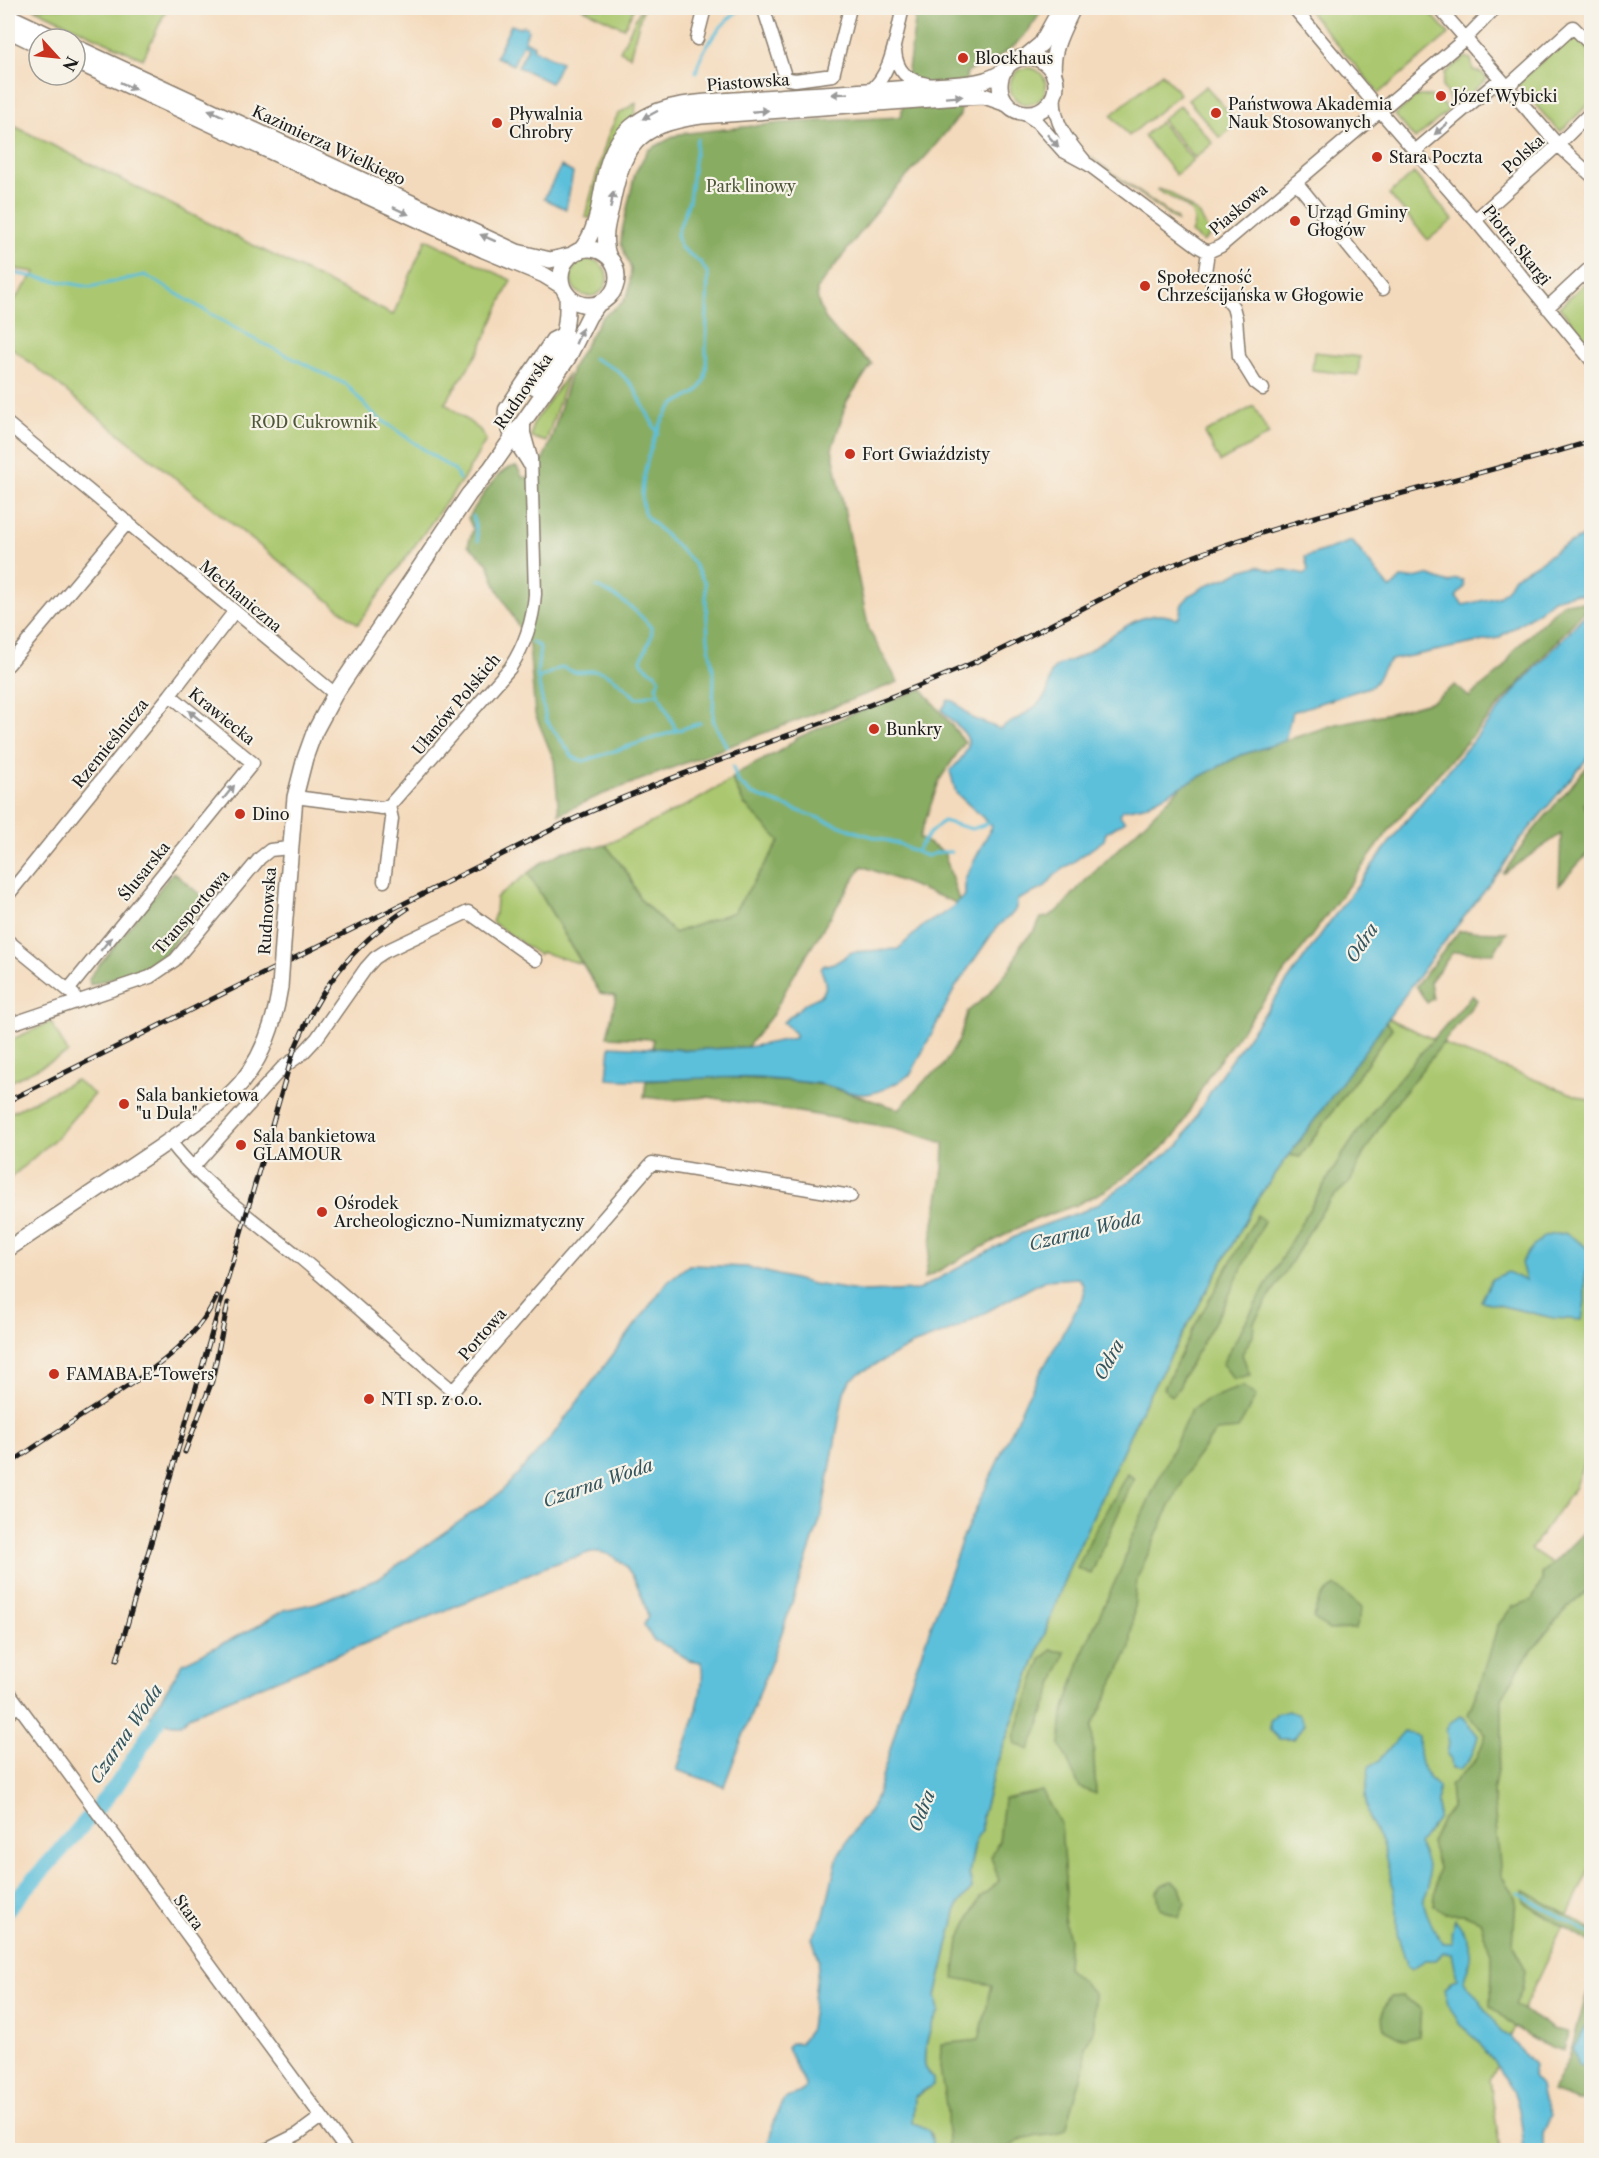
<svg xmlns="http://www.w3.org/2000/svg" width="1599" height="2158" font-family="'Libre Caslon Text',serif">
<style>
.green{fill:#abc86f;stroke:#647246;stroke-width:1.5}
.forest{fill:#88ac62;stroke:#52643f;stroke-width:1.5}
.water{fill:#5dc0db;stroke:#3c6e7c;stroke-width:1.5}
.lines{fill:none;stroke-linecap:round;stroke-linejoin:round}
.stream{stroke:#5dc0db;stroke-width:3}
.river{stroke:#5dc0db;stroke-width:16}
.minor-casing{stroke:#887b6c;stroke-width:15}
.major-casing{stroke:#887b6c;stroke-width:18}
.minor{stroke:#fff;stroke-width:12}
.major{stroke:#fff;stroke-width:15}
.rail-casing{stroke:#1c1c1c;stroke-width:5}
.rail{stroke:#f7f3e8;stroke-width:3;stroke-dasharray:9;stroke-linecap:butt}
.major-bridge-casing{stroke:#887b6c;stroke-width:18;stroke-linecap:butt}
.major-bridge{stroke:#fff;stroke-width:15}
.oneway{fill:#999}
.poi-dot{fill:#c8321e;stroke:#f7f3e8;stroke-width:2}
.labels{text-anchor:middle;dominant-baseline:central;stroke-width:4.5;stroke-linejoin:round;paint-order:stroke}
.poi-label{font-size:16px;fill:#1c1c1c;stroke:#f7f3e8;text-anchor:start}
.street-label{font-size:16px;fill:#1c1c1c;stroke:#f7f3e8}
.park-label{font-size:16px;fill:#4e5839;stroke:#f7f3e8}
.water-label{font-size:18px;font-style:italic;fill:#33555f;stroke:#f7f3e8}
</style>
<rect width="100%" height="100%" fill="#f7f3e8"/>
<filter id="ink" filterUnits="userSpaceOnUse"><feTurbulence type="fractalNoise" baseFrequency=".0167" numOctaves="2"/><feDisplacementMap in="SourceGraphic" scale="12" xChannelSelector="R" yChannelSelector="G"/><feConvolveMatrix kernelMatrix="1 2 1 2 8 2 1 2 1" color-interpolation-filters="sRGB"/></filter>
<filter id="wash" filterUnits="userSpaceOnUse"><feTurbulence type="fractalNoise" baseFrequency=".008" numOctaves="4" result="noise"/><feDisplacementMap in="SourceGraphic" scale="24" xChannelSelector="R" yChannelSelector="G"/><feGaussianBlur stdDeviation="1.35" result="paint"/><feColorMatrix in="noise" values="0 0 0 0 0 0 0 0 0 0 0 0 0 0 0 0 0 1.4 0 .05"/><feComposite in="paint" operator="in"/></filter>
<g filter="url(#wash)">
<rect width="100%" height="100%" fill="#f4dabc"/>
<path class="green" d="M33 8H167L143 59Z
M582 8H634L624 28Z
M641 8H643L630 56 620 51Z
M1309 8H1426L1449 34 1379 93 1307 9Z
M1569 36H1575L1591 52V102L1561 131 1558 130 1517 84Z
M1465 57 1471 59 1473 70 1482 73 1487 79 1454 107C1447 101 1449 93 1442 87L1445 73Z
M1010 86a18 18 0 1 1 36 0a18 18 0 1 1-36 0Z
M1162 73 1180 94 1129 136 1111 115Z
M1206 86 1238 123 1220 138 1188 100Z
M1417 96H1431L1436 102 1445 105 1448 111 1415 139 1395 115Z
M636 103 635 114 590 219 585 216 608 135 618 114Z
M1180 105 1213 143 1195 158 1162 120Z
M1160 122 1193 160 1176 175 1144 136Z
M8 123 393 315 426 239 511 280 479 351 445 403 480 430 486 440 465 476 358 624 8 345V308L36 272 8 268Z
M1090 157 1176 218 1178 222Z
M1414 173 1453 220 1428 240 1389 194Z
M1158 189 1171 193 1200 215 1210 235 1203 242 1191 233C1204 207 1172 200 1157 190Z
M571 278a18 18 0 1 1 36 0a18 18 0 1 1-36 0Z
M1591 277V345L1559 307Z
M1314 352 1360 357 1358 375 1312 370Z
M568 374 546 442 531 437 533 424Z
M1254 406 1269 435 1220 462 1205 433Z
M732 779 744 804 781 841 734 912 674 933 640 899 628 874 606 845 697 800Z
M528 873 582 964 541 952 539 955 492 922 495 914 496 898Z
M1387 1018 1457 1050 1591 1101V1442L1574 1489 1531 1549 1591 1589V1866L1490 2080 1500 2150H933L931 2133 912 2124 914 2097 928 2089 933 2079C931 2077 928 2075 927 2072 920 2058 930 2024 939 2012L936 1996 958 1904 972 1889 969 1873 976 1838 982 1830V1816L995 1769 1069 1568 1144 1404 1258 1198 1289 1155 1300 1157 1392 1028 1385 1021Z
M51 1022 68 1053 8 1083V1041Z
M76 1080 94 1094 56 1138 8 1180V1114Z"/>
<path class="forest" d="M917 8H1043C1024 43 1004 57 967 72L960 115 928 154 887 198 817 289C816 323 849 343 872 364L847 401 832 449 869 630 898 682 601 795 559 814 554 760 535 714 529 646 496 586 488 563 468 545 473 529 468 518C478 504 499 463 517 467L523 478 539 475 540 466 550 443 573 366 601 318 623 302 629 291 631 269 621 244 622 231 635 173 648 150 679 134 782 123 901 117Z
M1564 602 1591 603 1396 821 1209 1075 1178 1132 1168 1143 1148 1161 1106 1190 1076 1205 1029 1222 925 1278 943 1169 944 1143 895 1128 708 1097 672 1100 644 1097 646 1081 720 1077 792 1081 824 1085 899 1109 928 1077 941 1069 959 1040 967 1012 988 995 1013 964 1021 944 1035 930 1041 918 1048 917 1059 910 1081 885 1182 786 1241 755 1336 724 1390 713 1433 701 1455 685 1469 697 1504 668 1514 650Z
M922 689 965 742 940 779 919 838 944 852 959 901 956 903 862 866 791 980 773 1014 747 1047 690 1050 653 1048V1039L607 1037 616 996 600 993 528 873 541 863 565 851 606 845 628 874 640 899 674 933 734 912 780 841 744 804 732 779 739 772 782 750 797 738 849 715Z
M1591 762V794L1584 804 1591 818V850L1559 885 1561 834 1503 874 1529 836Z
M173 872 208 901 160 960 145 968 90 985 89 978Z
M1459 931 1507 932 1494 953 1453 952 1430 982 1433 999 1427 1003 1416 986Z
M1472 995 1477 1000 1390 1110 1363 1155 1350 1182 1331 1199 1316 1220 1300 1248 1254 1322 1253 1336 1242 1354 1250 1375 1234 1379 1222 1364C1265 1289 1305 1211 1353 1139 1387 1088 1431 1043 1472 995Z
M1385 1021 1392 1028 1300 1157 1289 1155Z
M1257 1215 1264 1221 1225 1304 1182 1378 1180 1386 1171 1396 1167 1393 1164 1388 1194 1327Z
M1243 1386 1256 1396 1238 1429 1216 1431 1194 1461 1164 1518 1137 1579 1130 1648 1092 1727 1096 1794 1080 1788 1060 1744 1063 1715 1084 1649 1123 1564 1130 1540 1191 1410 1206 1400Z
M1127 1474 1134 1478 1091 1574 1077 1568 1092 1536Z
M1591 1525V1588L1564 1611 1523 1662 1502 1698V1741L1493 1793 1501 1875 1516 1898 1513 1945 1525 1971 1522 1990 1515 2005 1553 2029 1568 2032 1564 2051C1529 2042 1517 2029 1491 2006L1492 1957 1480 1921 1464 1914H1446L1434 1905 1438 1868 1431 1843 1442 1819 1452 1807 1450 1786 1476 1760 1486 1735 1468 1714 1482 1679 1498 1625 1512 1607 1532 1600 1542 1580V1574Z
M1336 1586 1362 1608 1355 1629 1329 1630 1314 1619C1316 1603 1321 1594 1336 1586Z
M1051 1650 1065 1652 1035 1737 1029 1750 1016 1744 1014 1737 1041 1660Z
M1042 1791 1061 1825 1066 1892 1064 1918 1069 1939 1067 1968 1094 1993V2029L1085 2047V2064L1066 2129 1057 2134 1024 2138 1004 2150H948L947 2112 940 2068 941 2044 979 2040 992 1985 954 1978 959 1940 980 1898 999 1881 991 1857 999 1841 1004 1799Z
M1172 1882 1180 1887 1185 1903 1179 1917 1160 1908 1157 1892 1162 1885Z
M1523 1890 1591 1929V1944L1524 1902Z
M1591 1992V2101H1578L1552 2092 1569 2058 1586 1996Z
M1402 1996 1421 2008 1419 2036 1405 2040 1384 2029C1380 2016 1383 2008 1391 1997Z"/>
<path class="water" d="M511 25 519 28 523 26 527 27 528 31 524 41 534 45 533 49 561 62 551 83 518 67 528 47 523 44 513 65 496 57Z
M561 166 573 173 566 209 544 199Z
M1591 533V596L1574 594 1553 599 1538 612 1498 638 1391 660C1379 669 1381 679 1372 686L1292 712 1285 741 1241 755 1144 806 1123 810 1119 815 1125 821 1106 833 1104 840 1055 875 1044 888 1017 900C1018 915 1005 918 996 928L955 988 911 1074C900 1082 879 1093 866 1094 850 1095 836 1087 821 1084 800 1081 779 1080 757 1078 707 1075 657 1083 607 1079L610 1046 690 1050 749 1047 795 1038V1034L783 1022C791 1017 798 1009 806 1003 812 999 823 998 825 989 827 983 823 975 821 970L823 966 837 962 852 952 898 949 924 925 948 911 965 895V879L992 826 956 793 950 771C984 737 964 736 942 710L948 700 954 701 972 718 1000 729C1014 720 1040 708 1047 692 1051 684 1047 673 1056 667 1063 662 1073 660 1081 656 1107 642 1144 602 1176 619L1179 617 1182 604 1190 595 1209 584 1229 577 1240 571 1258 566 1272 571 1286 570 1305 574 1308 570 1305 557 1352 541 1390 589 1401 578 1410 579 1427 575 1449 583 1456 579 1463 580 1464 587 1456 597 1463 605 1498 597 1507 589 1514 577 1540 562 1558 549Z
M1591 608V754L1520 840 1501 870 1431 959 1258 1198 1144 1404 1069 1568 995 1768 982 1816V1830L976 1838 969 1873 972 1889 958 1904 936 1996 939 2012C930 2024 920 2058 927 2072 928 2075 931 2077 933 2079V2085L914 2097 912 2123C931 2128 931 2132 933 2150H766C771 2135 774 2115 783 2101 788 2094 805 2095 805 2085 804 2082 789 2054 787 2047L790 2043H800L810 2029 819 1959 812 1938 824 1915 838 1855 860 1821 869 1812 877 1796 902 1707 961 1542 1027 1397 1084 1295 1083 1285 1078 1278 1045 1280 955 1329 912 1345 858 1374 850 1381 844 1392 822 1514 778 1644 724 1786 677 1770C686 1742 708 1689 701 1662L689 1660 670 1648 653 1640 644 1625 648 1616C640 1589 629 1552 594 1552 588 1552 581 1556 576 1557 541 1566 508 1584 475 1598 380 1638 284 1676 189 1716L181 1724H172L150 1716 183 1663 256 1627 284 1610 316 1603 378 1579 500 1493 549 1440 668 1281 689 1265 747 1267 813 1284 865 1292 918 1290 1022 1233 1086 1210 1099 1203 1180 1144 1219 1077 1329 923 1405 822 1518 687Z
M1566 1233 1591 1250V1265L1585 1273V1302L1582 1320 1553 1318 1481 1301 1492 1279 1508 1272 1526 1281 1521 1263 1529 1251 1544 1236Z
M1289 1710 1299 1715 1304 1724 1294 1739H1279L1270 1730V1721L1277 1713Z
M1460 1716 1465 1719 1478 1736C1474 1750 1472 1760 1460 1769L1452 1768 1451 1760 1447 1754 1449 1743 1446 1730 1451 1722Z
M1404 1731 1418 1736C1419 1760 1419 1771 1438 1787V1819L1419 1844C1425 1856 1430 1871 1429 1885 1429 1891 1423 1895 1424 1902 1424 1910 1437 1937 1443 1943H1453L1451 1933 1455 1919C1464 1930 1475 1948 1470 1963 1467 1970 1465 1974 1464 1981L1479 1999 1501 2032 1509 2036 1534 2066 1532 2077 1540 2086 1542 2096 1551 2115 1543 2134V2150H1524C1522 2131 1521 2111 1514 2093 1510 2084 1502 2077 1499 2069L1473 2035 1460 2025 1448 2004 1444 1989 1451 1981 1457 1979 1452 1953 1443 1952 1436 1960H1425L1411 1970 1406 1966V1961L1397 1934V1912L1392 1883 1382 1843 1370 1821 1365 1797 1369 1768 1379 1760Z
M1586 2026 1591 2027V2061L1589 2064 1578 2066 1573 2049Z"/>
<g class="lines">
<path class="stream" d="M696 72C700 50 724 18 744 8
M697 139 689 201 677 234 680 247 701 263 708 274C707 299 707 323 706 348 706 357 708 371 704 380 696 400 687 394 674 405 655 421 633 494 646 516L692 561 705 583 708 639 714 677 713 717 714 723 727 747
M8 272 90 287 145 275 250 337 347 385 373 414 455 471 459 479
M593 358 617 370 633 386 658 434
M473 516 478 541
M597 587C619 597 638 610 652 629L651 637 641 660C646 671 655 670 660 679L656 686 659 694
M532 642 540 647 537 674 546 720 574 758 584 761 700 723
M539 678 562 667C584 678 580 669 598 671 610 672 627 689 636 698 645 698 650 692 659 694L676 730
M733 767 737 781 752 794 860 833 899 844 916 852 928 835 943 821 972 829 989 823
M916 852 927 856 940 852H951
M1518 1893 1592 1935"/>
<path class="river" d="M8 1908 68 1842 116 1786 170 1702"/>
</g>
</g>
<g filter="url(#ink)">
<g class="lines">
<defs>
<path id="minor" d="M1294 8 1387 119 1475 220 1592 361
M1439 8 1558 145 1592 176
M764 10 785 76 789 79 795 80 833 75 850 8
M697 39 705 8
M895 51C897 72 907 80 927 84
M1507 87 1573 27 1592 46
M868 92C892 77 896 34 903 8
M1055 92C1052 121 1066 139 1084 160
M1022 112 1037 122 1063 151 1089 165 1199 247 1208 252
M1415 151 1500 79
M1296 182 1383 289
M1475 220 1558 145 1592 111
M1208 252 1221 246 1466 38 1495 8
M1208 252 1205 272 1233 307 1236 318 1239 357 1255 383 1263 389
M1547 308 1592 266
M8 424 335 694
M529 464C520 448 502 429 505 409L552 339 566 332
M8 665 128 522
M295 797 382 808 389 806 510 668C525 645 533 622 535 594L531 458 524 433V420
M384 881 392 819 389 806
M8 895 170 695 234 612
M8 941 74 995
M69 989 253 763 170 695
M8 1025 150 977 175 960 260 858 270 850 289 848
M169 1140C203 1185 255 1221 298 1256 351 1300 401 1347 453 1391L652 1163 851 1196
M193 1167 282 1068 303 1053 317 1038 366 968 375 958 384 952 468 912 536 960
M8 1691 346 2150
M8 1715 17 1704
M266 2150 298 2134 321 2117"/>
<path id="major" d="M8 16 57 39
M8 30 39 45
M75 47 517 252 550 260 572 255
M1000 85a28 28 0 1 1 56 0a28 28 0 1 1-56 0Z
M1024 58 1041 44 1061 8
M75 61 484 250 544 275 562 286
M1054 76C1050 51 1063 29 1073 8
M561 277a28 28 0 1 1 56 0a28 28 0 1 1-56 0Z
M580 251C611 216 592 160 631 127 644 116 660 109 676 106 700 101 725 101 749 99 810 94 871 92 931 86 956 84 986 86 1006 69
M609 257C602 242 607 223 611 208 623 145 636 125 701 116L960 97 984 96 1007 104
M535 387C559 354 569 337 567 294
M284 930 295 797 305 758 314 733 335 694 469 494 491 468 568 358 589 316 599 303
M8 1249C58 1215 109 1182 159 1148 187 1128 218 1109 241 1083 263 1056 275 1021 280 987"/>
</defs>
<use href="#minor" class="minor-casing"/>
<use href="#major" class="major-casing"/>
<use href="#minor" class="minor"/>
<use href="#major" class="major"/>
<defs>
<path id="rail" d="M8 1101 567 822C694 764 829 725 957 670 1044 633 1121 582 1211 550 1335 506 1466 480 1592 441
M185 1452 212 1381 228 1303
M8 1465C38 1444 69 1424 100 1404 145 1375 193 1347 217 1296
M117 1660 293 1053C318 990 351 946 407 909"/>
</defs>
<use href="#rail" class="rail-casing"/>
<use href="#rail" class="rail"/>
<defs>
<path id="major-bridge" d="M280 987 284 930"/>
</defs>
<use href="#major-bridge" class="major-bridge-casing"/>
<use href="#major-bridge" class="major-bridge"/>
</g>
<defs><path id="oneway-solid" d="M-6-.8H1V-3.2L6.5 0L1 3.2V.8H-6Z" transform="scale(1.5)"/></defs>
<g class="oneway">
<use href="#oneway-solid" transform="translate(128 86) rotate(25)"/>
<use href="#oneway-solid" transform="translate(840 94) rotate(177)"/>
<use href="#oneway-solid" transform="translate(954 97) rotate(-4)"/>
<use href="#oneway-solid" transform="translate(760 111) rotate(-5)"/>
<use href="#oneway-solid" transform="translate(216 113) rotate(-155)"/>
<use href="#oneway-solid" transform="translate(650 115) rotate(152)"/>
<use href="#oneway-solid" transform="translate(1441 129) rotate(140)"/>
<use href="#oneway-solid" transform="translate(1053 141) rotate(48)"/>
<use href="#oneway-solid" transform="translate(612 200) rotate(-79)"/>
<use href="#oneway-solid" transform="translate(401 211) rotate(25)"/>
<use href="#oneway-solid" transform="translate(488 238) rotate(-156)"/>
<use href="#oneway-solid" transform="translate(579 336) rotate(-67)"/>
<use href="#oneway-solid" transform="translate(195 716) rotate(-141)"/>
<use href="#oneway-solid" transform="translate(229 792) rotate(-51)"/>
<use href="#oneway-solid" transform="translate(106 944) rotate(-51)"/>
</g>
</g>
<g class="poi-dot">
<circle cx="963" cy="58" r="6"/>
<circle cx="1441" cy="96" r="6"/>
<circle cx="1216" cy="113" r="6"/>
<circle cx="497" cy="123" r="6"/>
<circle cx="1377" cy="157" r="6"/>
<circle cx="1295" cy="221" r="6"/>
<circle cx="1145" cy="286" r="6"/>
<circle cx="850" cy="454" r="6"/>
<circle cx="874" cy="729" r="6"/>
<circle cx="240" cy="814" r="6"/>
<circle cx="124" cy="1104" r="6"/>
<circle cx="241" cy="1145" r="6"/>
<circle cx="322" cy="1212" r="6"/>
<circle cx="54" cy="1374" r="6"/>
<circle cx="369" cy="1399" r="6"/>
</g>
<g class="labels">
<g class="poi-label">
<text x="975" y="58">Blockhaus</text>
<text x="1453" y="96">Józef Wybicki</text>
<text x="1228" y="104">Państwowa Akademia<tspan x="1228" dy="18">Nauk Stosowanych</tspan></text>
<text x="509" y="114">Pływalnia<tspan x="509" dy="18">Chrobry</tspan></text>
<text x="1389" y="157">Stara Poczta</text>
<text x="1307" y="212">Urząd Gminy<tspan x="1307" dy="18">Głogów</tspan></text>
<text x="1157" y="277">Społeczność<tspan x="1157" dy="18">Chrześcijańska w Głogowie</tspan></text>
<text x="862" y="454">Fort Gwiaździsty</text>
<text x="886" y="729">Bunkry</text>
<text x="252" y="814">Dino</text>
<text x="136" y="1095">Sala bankietowa<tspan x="136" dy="18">"u Dula"</tspan></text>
<text x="253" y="1136">Sala bankietowa<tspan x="253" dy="18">GLAMOUR</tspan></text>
<text x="334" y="1203">Ośrodek<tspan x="334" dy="18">Archeologiczno-Numizmatyczny</tspan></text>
<text x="66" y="1374">FAMABA E-Towers</text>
<text x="381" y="1399">NTI sp. z o.o.</text>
</g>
<g class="street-label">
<text transform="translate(748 82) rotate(-4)">Piastowska</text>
<text transform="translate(329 145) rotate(25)">Kazimierza Wielkiego</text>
<text transform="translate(1523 154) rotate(-42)">Polska</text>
<text transform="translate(1238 209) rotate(-40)">Piaskowa</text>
<text transform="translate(1517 245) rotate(51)">Piotra Skargi</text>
<text transform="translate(523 391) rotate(-55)">Rudnowska</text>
<text transform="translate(241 596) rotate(40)">Mechaniczna</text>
<text transform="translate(456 704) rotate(-50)">Ułanów Polskich</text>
<text transform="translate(222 716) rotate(39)">Krawiecka</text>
<text transform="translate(110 743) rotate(-51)">Rzemieślnicza</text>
<text transform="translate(144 871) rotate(-51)">Ślusarska</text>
<text transform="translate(267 911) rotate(-86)">Rudnowska</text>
<text transform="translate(191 912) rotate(-49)">Transportowa</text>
<text transform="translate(482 1334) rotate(-49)">Portowa</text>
<text transform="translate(189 1912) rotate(54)">Stara</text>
</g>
<g class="park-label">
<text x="751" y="186">Park linowy</text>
<text x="314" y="422">ROD Cukrownik</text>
</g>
<g class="water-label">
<text transform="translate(1362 943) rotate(-56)">Odra</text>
<text transform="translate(1085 1231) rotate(-14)">Czarna Woda</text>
<text transform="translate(1109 1360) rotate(-61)">Odra</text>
<text transform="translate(598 1483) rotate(-19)">Czarna Woda</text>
<text transform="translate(126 1734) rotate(-56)">Czarna Woda</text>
<text transform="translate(922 1811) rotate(-69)">Odra</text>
</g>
</g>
<rect width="1599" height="2158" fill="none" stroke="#f7f3e8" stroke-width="30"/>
<g transform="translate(57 57) rotate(117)"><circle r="28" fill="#f7f3e8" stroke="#9f9d96" stroke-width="1.5"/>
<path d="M0-4.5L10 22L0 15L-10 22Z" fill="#c8321e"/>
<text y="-9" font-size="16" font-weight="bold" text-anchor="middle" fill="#1c1c1c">N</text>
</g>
</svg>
